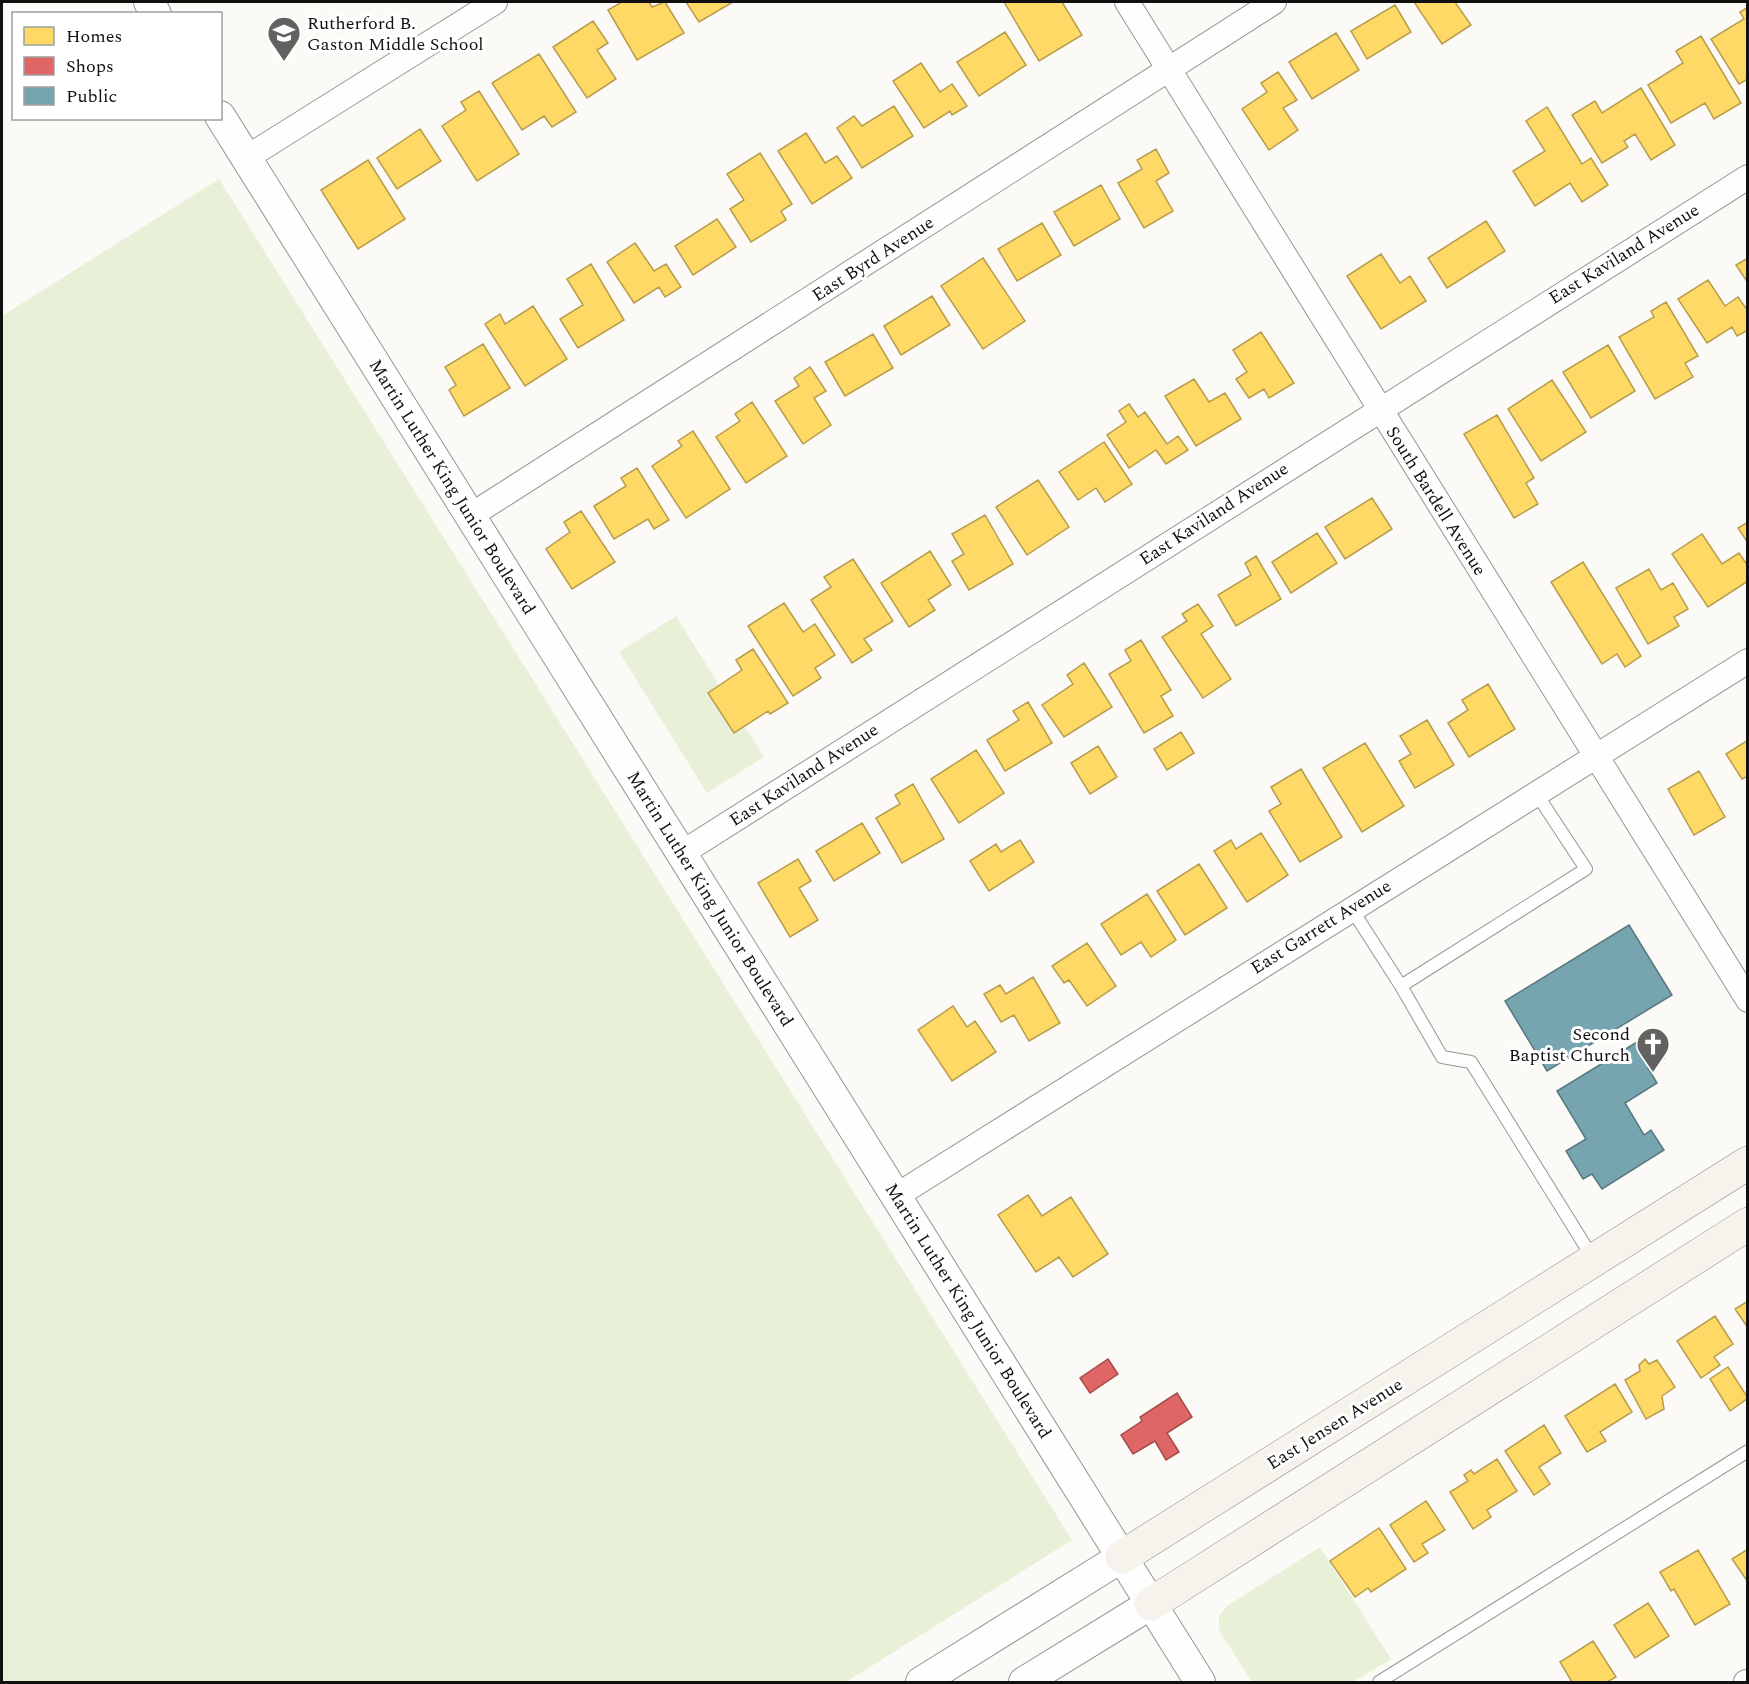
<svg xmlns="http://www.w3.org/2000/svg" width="1749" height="1684" font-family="Spectral,serif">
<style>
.green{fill:#e8f0d8}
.homes{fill:#ffd966;stroke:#b79d4c;stroke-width:1.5}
.shops{fill:#e06666;stroke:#a24c4c;stroke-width:1.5}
.public{fill:#76a5af;stroke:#57787f;stroke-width:1.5}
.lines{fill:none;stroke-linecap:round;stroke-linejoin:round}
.service-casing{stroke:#969594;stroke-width:14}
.minor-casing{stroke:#969594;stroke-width:26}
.tertiary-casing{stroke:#969594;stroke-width:32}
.secondary-casing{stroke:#8d8c8a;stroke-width:34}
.service{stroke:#fffefe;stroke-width:12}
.minor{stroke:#fffefe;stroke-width:24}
.tertiary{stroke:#fffefe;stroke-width:30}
.secondary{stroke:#f5f3ec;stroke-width:33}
.labels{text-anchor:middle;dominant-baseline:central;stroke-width:6;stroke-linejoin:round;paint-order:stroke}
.poi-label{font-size:18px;fill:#101010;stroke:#fff;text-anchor:start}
.street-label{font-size:18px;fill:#101010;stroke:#fff}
</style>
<rect width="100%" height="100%" fill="#fcfaf6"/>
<path class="green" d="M219 179 1072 1540 846 1682H2V316Z
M676 616 764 757 707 793 619 652Z
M1320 1547 1391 1659 1353 1682H1252L1219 1630V1616L1227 1606Z"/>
<path class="homes" d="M622 2H649L652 7 665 2 684 33 637 60 608 10Z
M686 2H733L699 22Z
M1004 2H1062L1082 35 1039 61Z
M1414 2H1455L1471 25 1442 44Z
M1395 5 1411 32 1367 59 1351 31Z
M1748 7V79L1739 84 1711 39 1744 19 1740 12Z
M593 21 608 43 597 50 616 79 587 98 553 47Z
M1005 32 1026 65 979 96 957 62Z
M1336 33 1359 70 1312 99 1289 62Z
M1701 36 1741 103 1714 119 1705 103 1671 123 1648 85 1683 63 1676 51Z
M539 54 576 112 552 127 544 116 522 130 492 83Z
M921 63 940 92 952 84 967 106 952 115 950 111 924 128 893 81Z
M1278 72 1297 100 1283 108 1298 130 1269 150 1242 109 1267 92 1261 83Z
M1641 88 1675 145 1651 160 1635 134 1624 141 1628 147 1602 163 1572 115 1595 101 1602 113Z
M479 91 519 154 477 181 442 126 466 110 461 102Z
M894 106 913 136 862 168 837 128 854 116 862 126Z
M1547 107 1582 164 1591 158 1608 185 1582 202 1570 183 1535 206 1513 171 1545 151 1526 121Z
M420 129 441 161 397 189 377 158Z
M806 133 825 163 837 156 852 178 812 204 778 151Z
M1156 149 1169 173 1156 181 1173 211 1144 228 1118 183 1142 169 1137 160Z
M760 153 792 204 781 211 786 220 751 242 730 209 744 200 727 174Z
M368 160 405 219 358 249 321 190Z
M1101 185 1120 219 1074 246 1054 212Z
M717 219 736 247 693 275 675 246Z
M1486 221 1505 251 1447 288 1428 258Z
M1042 223 1061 255 1017 281 998 249Z
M635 243 654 271 666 264 681 287 665 297 659 287 634 303 607 262Z
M1381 254 1400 283 1410 276 1426 301 1381 329 1347 276Z
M983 258 1025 321 983 349 941 286Z
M1748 258V283L1736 265Z
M591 264 624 320 578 348 560 319 583 305 567 279Z
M1708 280 1725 306 1738 297 1748 311V330L1737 336 1732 327 1707 343 1678 299Z
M932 296 950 325 901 355 884 326Z
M1666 302 1698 356 1685 363 1693 377 1655 399 1619 337 1654 317 1651 311Z
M533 306 567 359 525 386 485 324 500 314 505 324Z
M1261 332 1294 383 1269 398 1264 389 1249 398 1236 379 1247 372 1233 350Z
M873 334 893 368 845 396 825 362Z
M483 344 510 388 464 416 449 390 456 385 445 367Z
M1608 345 1635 391 1591 418 1563 372Z
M810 367 826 391 814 398 831 425 803 444 775 401 799 386 794 378Z
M1194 379 1209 402 1225 393 1241 419 1196 446 1165 396Z
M1552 380 1586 432 1541 461 1508 409Z
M752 402 787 456 746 483 716 437 740 421 735 414Z
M1129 404 1138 417 1145 412 1167 444 1178 436 1188 450 1166 464 1156 450 1129 468 1107 435 1126 422 1119 411Z
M1497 415 1534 478 1526 483 1538 504 1514 518 1464 434Z
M693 431 730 489 686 518 652 466 682 446 678 441Z
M1104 442 1132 484 1105 502 1096 488 1078 500 1059 472Z
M637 468 669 520 654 529 648 519 614 539 594 506 626 486 621 478Z
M1038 480 1069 527 1027 555 996 507Z
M1372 498 1392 529 1345 559 1325 527Z
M581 511 615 562 572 589 546 549 570 532 564 522Z
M985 515 1013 564 969 590 952 561 964 554 952 534Z
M1748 522V543L1738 528Z
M1317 533 1337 563 1291 593 1272 562Z
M1702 534 1722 564 1739 553 1748 566V581L1708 607 1672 554Z
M930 551 951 585 928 600 935 610 909 627 881 583Z
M1256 556 1281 599 1236 626 1218 595 1251 575 1245 563Z
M853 559 893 621 864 639 872 650 852 663 811 600 831 587 824 577Z
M1583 562 1641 656 1625 667 1617 654 1602 664 1551 582Z
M1649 569 1661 590 1673 583 1688 609 1674 617 1679 626 1648 644 1616 588Z
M784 603 803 632 815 624 835 655 815 668 821 678 793 696 748 626Z
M1198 604 1213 626 1201 634 1231 679 1203 698 1162 637 1187 621 1182 614Z
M1141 640 1171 690 1161 696 1173 716 1144 733 1109 674 1131 661 1125 650Z
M753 649 788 703 770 714 768 711 734 733 708 693 742 670 736 660Z
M1084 663 1112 707 1064 737 1042 705 1073 684 1067 675Z
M1488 684 1515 729 1469 757 1448 723 1468 710 1462 700Z
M1028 702 1052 743 1005 771 987 740 1019 720 1013 711Z
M1427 720 1454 765 1415 788 1399 761 1411 754 1400 736Z
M1181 732 1194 753 1167 770 1154 749Z
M1748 740V776L1742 779 1726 754Z
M1365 743 1404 806 1362 832 1323 768Z
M1098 746 1117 777 1090 794 1071 763Z
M976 750 1004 793 959 823 931 779Z
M1301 769 1342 837 1300 862 1269 811 1281 804 1271 787Z
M1699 771 1725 817 1694 835 1668 789Z
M913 784 944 839 902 863 876 818 900 804 895 795Z
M862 823 880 853 834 881 816 851Z
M1261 833 1288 875 1247 902 1214 851 1231 840 1236 849Z
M1020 840 1034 862 989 891 970 861 996 844 1001 852Z
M798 859 811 881 799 888 818 920 790 937 758 883Z
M1199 864 1227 908 1185 935 1157 891Z
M1147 894 1176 940 1151 957 1141 942 1121 955 1101 924Z
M1087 943 1116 986 1087 1006 1069 980 1064 983 1052 966Z
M1033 977 1060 1023 1029 1041 1014 1015 1001 1022 984 994 1000 985 1006 994Z
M953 1006 967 1027 975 1021 996 1052 952 1081 918 1030Z
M1028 1195 1042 1216 1071 1197 1108 1254 1073 1277 1059 1257 1036 1272 998 1215Z
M1748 1301V1328L1735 1309Z
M1715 1316 1733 1344 1714 1357 1720 1365 1701 1378 1677 1341Z
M1645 1359 1649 1364 1657 1360 1675 1387 1662 1396 1664 1409 1646 1419 1625 1380 1640 1371 1639 1365Z
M1728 1367 1748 1398 1730 1411 1710 1379Z
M1615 1384 1632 1412 1600 1432 1606 1441 1587 1452 1565 1416Z
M1544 1425 1561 1453 1539 1467 1550 1484 1534 1495 1505 1451Z
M1497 1459 1517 1491 1487 1510 1491 1517 1473 1529 1450 1492 1468 1481 1464 1475 1471 1470 1474 1474Z
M1426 1501 1445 1530 1422 1544 1428 1553 1414 1562 1390 1525Z
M1379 1528 1406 1569 1371 1592 1368 1588 1355 1597 1330 1561Z
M1748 1549V1582L1732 1559Z
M1698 1550 1730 1604 1695 1625 1674 1589 1671 1591 1660 1572Z
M1648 1603 1669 1636 1635 1658 1614 1625Z
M1593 1641 1616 1677 1607 1682H1572L1560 1662Z"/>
<path class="shops" d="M1108 1359 1118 1374 1090 1393 1080 1378Z
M1177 1393 1192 1417 1167 1433 1179 1452 1166 1460 1155 1441 1133 1454 1121 1435 1142 1421 1140 1417Z"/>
<path class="public" d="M1629 925 1672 995 1547 1071 1505 1001Z
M1650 1034 1664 1058 1648 1068 1657 1083 1625 1103 1644 1135 1651 1130 1664 1150 1602 1189 1592 1174 1583 1179 1566 1151 1586 1139 1557 1091Z"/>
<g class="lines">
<defs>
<path id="service" d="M1351 908 1401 986 1586 869 1536 793
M1401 986 1442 1057 1471 1062 1594 1260
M1379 1682 1748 1451"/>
<path id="minor" d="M1127 2 1748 1000
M246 158 495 2
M470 516 1274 2
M682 853 1748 177
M896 1196 1748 661
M1746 1682H1748"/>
<path id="tertiary" d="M149 2 156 14
M220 116 1200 1682
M921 1682 1122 1557
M1024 1682 1151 1604"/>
<path id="secondary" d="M1122 1557 1748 1163
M1151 1604 1748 1224"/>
</defs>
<use href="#service" class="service-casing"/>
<use href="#minor" class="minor-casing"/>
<use href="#tertiary" class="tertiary-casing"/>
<use href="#secondary" class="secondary-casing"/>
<use href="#service" class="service"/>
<use href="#minor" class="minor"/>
<use href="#tertiary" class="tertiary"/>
<use href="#secondary" class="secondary"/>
</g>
<defs>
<symbol id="school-pin" viewBox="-11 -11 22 30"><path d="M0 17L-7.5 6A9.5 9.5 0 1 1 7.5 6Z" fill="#636260" stroke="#fff"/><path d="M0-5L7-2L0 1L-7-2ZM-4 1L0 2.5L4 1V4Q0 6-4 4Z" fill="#fff"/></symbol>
<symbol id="church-pin" viewBox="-11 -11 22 30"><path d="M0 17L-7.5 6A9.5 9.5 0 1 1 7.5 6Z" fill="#636260" stroke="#fff"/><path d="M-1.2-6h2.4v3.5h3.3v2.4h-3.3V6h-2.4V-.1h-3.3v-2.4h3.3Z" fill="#fff"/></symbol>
</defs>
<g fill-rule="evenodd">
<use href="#school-pin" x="265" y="14" width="38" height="52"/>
<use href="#church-pin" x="1634" y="1025" width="38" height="52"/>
</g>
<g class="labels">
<g class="poi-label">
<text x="307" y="23">Rutherford B.<tspan x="307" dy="21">Gaston Middle School</tspan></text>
<text x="1630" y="1034" text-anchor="end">Second<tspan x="1630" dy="21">Baptist Church</tspan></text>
</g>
<g class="street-label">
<text transform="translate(1624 254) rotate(-32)">East Kaviland Avenue</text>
<text transform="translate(873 259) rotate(-33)">East Byrd Avenue</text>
<text transform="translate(452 487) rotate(58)">Martin Luther King Junior Boulevard</text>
<text transform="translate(1436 501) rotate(58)">South Bardell Avenue</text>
<text transform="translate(1214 514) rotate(-33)">East Kaviland Avenue</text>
<text transform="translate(804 775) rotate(-33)">East Kaviland Avenue</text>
<text transform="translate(710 899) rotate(58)">Martin Luther King Junior Boulevard</text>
<text transform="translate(1321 927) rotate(-32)">East Garrett Avenue</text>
<text transform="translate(968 1311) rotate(58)">Martin Luther King Junior Boulevard</text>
<text transform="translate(1335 1424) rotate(-32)">East Jensen Avenue</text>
</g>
</g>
<rect width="1749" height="1684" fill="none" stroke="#101010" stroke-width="6"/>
<rect x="12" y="12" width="210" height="108" fill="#ffffff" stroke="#9f9f9f" stroke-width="1.5"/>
<rect x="24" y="27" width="30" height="18" fill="#ffd966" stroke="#9f9f9f" stroke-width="1.5"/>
<text x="66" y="42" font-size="18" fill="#101010">Homes</text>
<rect x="24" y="57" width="30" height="18" fill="#e06666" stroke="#9f9f9f" stroke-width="1.5"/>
<text x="66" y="72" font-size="18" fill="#101010">Shops</text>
<rect x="24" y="87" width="30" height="18" fill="#76a5af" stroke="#9f9f9f" stroke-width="1.5"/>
<text x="66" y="102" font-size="18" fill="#101010">Public</text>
</svg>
